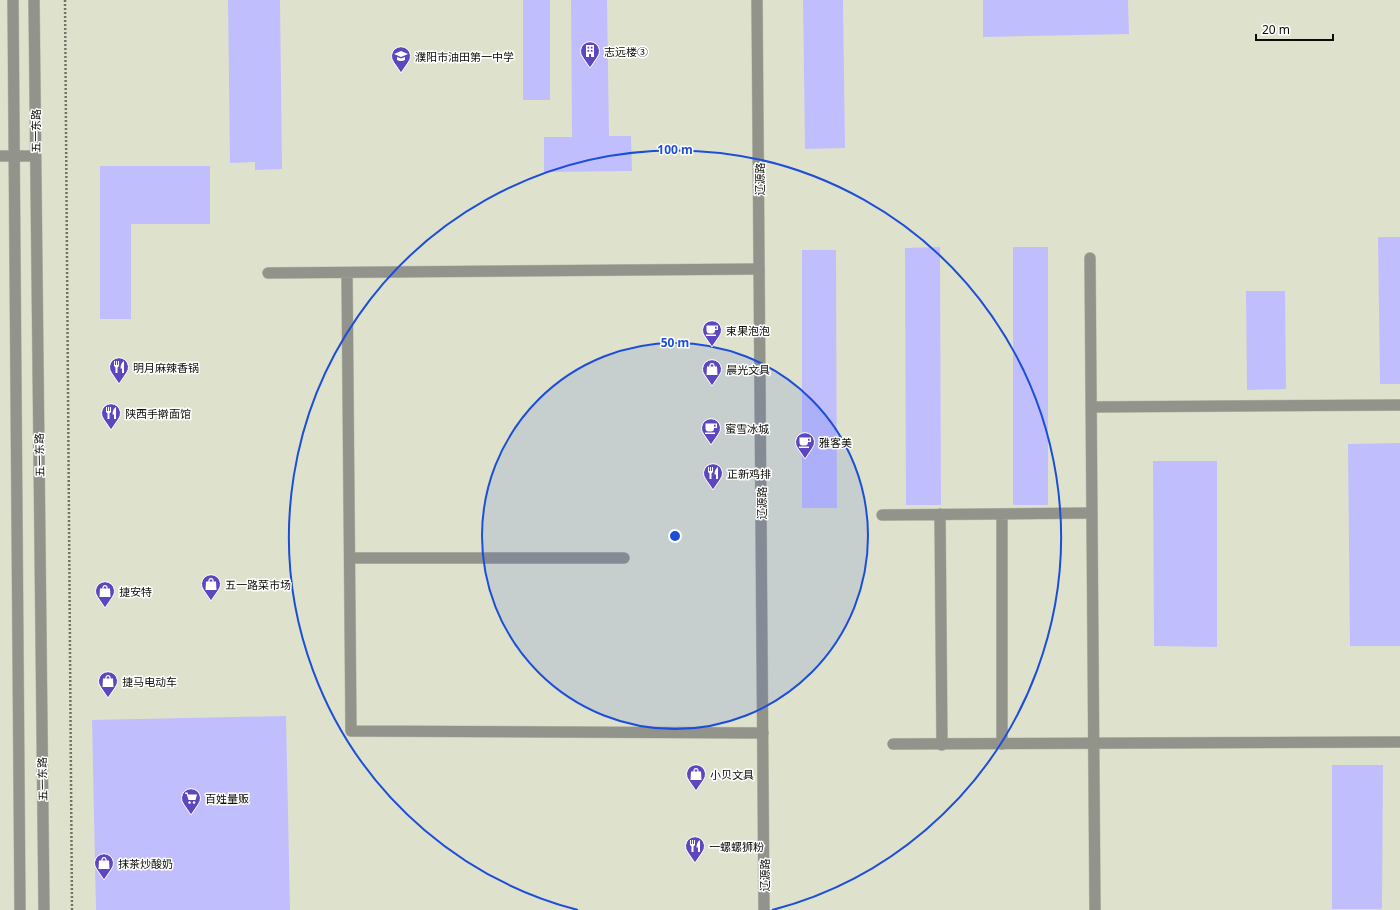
<svg xmlns="http://www.w3.org/2000/svg" width="1400" height="910" font-family="'Noto Sans','Noto Sans SC',sans-serif">
<style>
.building{fill:#c1befe}
.lines{fill:none;stroke-linecap:round;stroke-linejoin:round}
.service-casing{stroke:#bcc0ad;stroke-width:12}
.minor-casing{stroke:#bcc0ad;stroke-width:12}
.tertiary-casing{stroke:#bcc0ad;stroke-width:12}
.path{stroke:#717366;stroke-width:2.5;stroke-dasharray:2 2;stroke-linecap:butt}
.service{stroke:#92948b;stroke-width:11}
.minor{stroke:#92948b;stroke-width:11}
.tertiary{stroke:#92948b;stroke-width:11}
.ring{fill:none;stroke:#1d4ed8;stroke-width:2}
.labels{text-anchor:middle;dominant-baseline:central;stroke-width:3;stroke-linejoin:round;paint-order:stroke}
.poi-label{font-size:11px;fill:#0b0c06;stroke:#fff;text-anchor:start}
.street-label{font-size:11px;fill:#0b0c06;stroke:#fff}
.centre{fill:#1d4ed8;stroke:#fff;stroke-width:2}
.ring-label{font-size:12px;text-anchor:middle;font-weight:bold;fill:#1d4ed8;stroke:#fff;stroke-width:3;stroke-linejoin:round;paint-order:stroke}
</style>
<rect width="100%" height="100%" fill="#dee2cd"/>
<path class="building" d="M228 0H280L282 169 255 170V162L230 163Z
M523 0H550V100H523Z
M571 0H607L609 136H631L632 171 544 172V137H572Z
M803 0H843L845 148 805 149Z
M983 0H1128L1129 34 983 37Z
M100 166H210V224H131V319H100Z
M1378 237H1400V384H1380Z
M940 247 941 505H906L905 248Z
M1013 247H1048V505H1013Z
M802 250H836L837 508H802Z
M1246 291H1285L1286 389 1247 390Z
M1400 443V646H1350L1348 444Z
M1153 461H1217V647L1154 646Z
M286 716 290 910H96L92 720Z
M1332 765H1383L1382 909H1332Z"/>
<g class="lines">
<defs>
<path id="service" d="M0 156H35
M1090 258 1095 910
M268 273 759 269
M347 274 351 731 763 733
M1091 407 1400 405
M350 558H624
M893 744 1400 742"/>
<path id="minor" d="M757 0 764 910
M940 514 942 745
M882 515 1091 513
M1002 744V514"/>
<path id="tertiary" d="M13 0 20 910
M34 0 44 910"/>
</defs>
<use href="#service" class="service-casing"/>
<use href="#minor" class="minor-casing"/>
<use href="#tertiary" class="tertiary-casing"/>
<path class="path" d="M65 0 72 910"/>
<use href="#service" class="service"/>
<use href="#minor" class="minor"/>
<use href="#tertiary" class="tertiary"/>
</g>
<circle cx="675" cy="536" r="193" fill="#1d4ed8" fill-opacity=".12"/>
<g class="ring">
<circle cx="675" cy="536" r="193"/>
<path d="M578 910A386 386 0 1 1 772 910"/>
</g>
<defs>
<symbol id="building-pin" viewBox="-11 -11 22 30"><path d="M0 17L-7.5 6A9.5 9.5 0 1 1 7.5 6Z" fill="#5d47bf" stroke="#fff"/><path d="M-4-6H4V6H1V3H-1V6H-4ZM-2.5-4.3h1.7v1.8h-1.7ZM.8-4.3h1.7v1.8H.8ZM-2.5-1h1.7V.8h-1.7ZM.8-1h1.7V.8H.8Z" fill="#fff"/></symbol>
<symbol id="school-pin" viewBox="-11 -11 22 30"><path d="M0 17L-7.5 6A9.5 9.5 0 1 1 7.5 6Z" fill="#5d47bf" stroke="#fff"/><path d="M0-5L7-2L0 1L-7-2ZM-4 1L0 2.5L4 1V4Q0 6-4 4Z" fill="#fff"/></symbol>
<symbol id="cafe-pin" viewBox="-11 -11 22 30"><path d="M0 17L-7.5 6A9.5 9.5 0 1 1 7.5 6Z" fill="#5d47bf" stroke="#fff"/><path d="M-5.5-4.5H6V0H3Q3 3.5 0 3.5H-2.5Q-5.5 3.5-5.5 0ZM3-3.2v2h1.7v-2ZM-6 4.5H4V6H-6Z" fill="#fff"/></symbol>
<symbol id="restaurant-pin" viewBox="-11 -11 22 30"><path d="M0 17L-7.5 6A9.5 9.5 0 1 1 7.5 6Z" fill="#5d47bf" stroke="#fff"/><path d="M-5-6h1v4h1v-4h1v4h1v-4h1v5L-1.5 .5V6h-2V.5L-5-1ZM5-6V6H3V1.5H1.5Q1.5-4 5-6Z" fill="#fff"/></symbol>
<symbol id="shop-pin" viewBox="-11 -11 22 30"><path d="M0 17L-7.5 6A9.5 9.5 0 1 1 7.5 6Z" fill="#5d47bf" stroke="#fff"/><path d="M-5-2.5h2.3a2.7 3.5 0 0 1 5.4 0H5L5.5 6h-11ZM-1.5-2.5h3a1.5 2.3 0 0 0-3 0Z" fill="#fff"/></symbol>
<symbol id="supermarket-pin" viewBox="-11 -11 22 30"><path d="M0 17L-7.5 6A9.5 9.5 0 1 1 7.5 6Z" fill="#5d47bf" stroke="#fff"/><path d="M-6-5.5h2.5l.6 2H6L4.5 2H-2.5L-4.4-4H-6ZM-1.5 3.2a1.3 1.3 0 1 0 .1 0ZM3 3.2a1.3 1.3 0 1 0 .1 0Z" fill="#fff"/></symbol>
</defs>
<g fill-rule="evenodd">
<use href="#building-pin" x="579" y="40" width="22" height="30"/>
<use href="#school-pin" x="390" y="45" width="22" height="30"/>
<use href="#cafe-pin" x="701" y="319" width="22" height="30"/>
<use href="#restaurant-pin" x="108" y="356" width="22" height="30"/>
<use href="#shop-pin" x="701" y="358" width="22" height="30"/>
<use href="#restaurant-pin" x="100" y="402" width="22" height="30"/>
<use href="#cafe-pin" x="700" y="417" width="22" height="30"/>
<use href="#cafe-pin" x="794" y="431" width="22" height="30"/>
<use href="#restaurant-pin" x="702" y="462" width="22" height="30"/>
<use href="#shop-pin" x="200" y="573" width="22" height="30"/>
<use href="#shop-pin" x="94" y="580" width="22" height="30"/>
<use href="#shop-pin" x="97" y="670" width="22" height="30"/>
<use href="#shop-pin" x="685" y="763" width="22" height="30"/>
<use href="#supermarket-pin" x="180" y="787" width="22" height="30"/>
<use href="#restaurant-pin" x="684" y="835" width="22" height="30"/>
<use href="#shop-pin" x="93" y="852" width="22" height="30"/>
</g>
<g class="labels">
<g class="poi-label">
<text x="604" y="51">志远楼③</text>
<text x="415" y="56">濮阳市油田第一中学</text>
<text x="726" y="330">束果泡泡</text>
<text x="133" y="367">明月麻辣香锅</text>
<text x="726" y="369">晨光文具</text>
<text x="125" y="413">陕西手擀面馆</text>
<text x="725" y="428">蜜雪冰城</text>
<text x="819" y="442">雅客美</text>
<text x="727" y="473">正新鸡排</text>
<text x="225" y="584">五一路菜市场</text>
<text x="119" y="591">捷安特</text>
<text x="122" y="681">捷马电动车</text>
<text x="710" y="774">小贝文具</text>
<text x="205" y="798">百姓量贩</text>
<text x="709" y="846">一螺螺狮粉</text>
<text x="118" y="863">抹茶炒酸奶</text>
</g>
<g class="street-label">
<text transform="translate(35 131) rotate(-90)">五一东路</text>
<text transform="translate(759 179) rotate(-90)">辽源路</text>
<text transform="translate(39 455) rotate(-91)">五一东路</text>
<text transform="translate(761 503) rotate(-90)">辽源路</text>
<text transform="translate(42 779) rotate(-91)">五一东路</text>
<text transform="translate(764 875) rotate(-90)">辽源路</text>
</g>
</g>
<circle cx="675" cy="536" r="6" class="centre"/>
<g class="ring-label">
<text x="675" y="154">100 m</text>
<text x="675" y="347">50 m</text>
</g>
<path d="M1256 34v6h77v-6" fill="none" stroke="#0b0c06" stroke-width="2"/>
<text x="1262" y="34" font-size="12" fill="#0b0c06" stroke="#ffffff" stroke-width="3" paint-order="stroke">20 m</text>
</svg>
